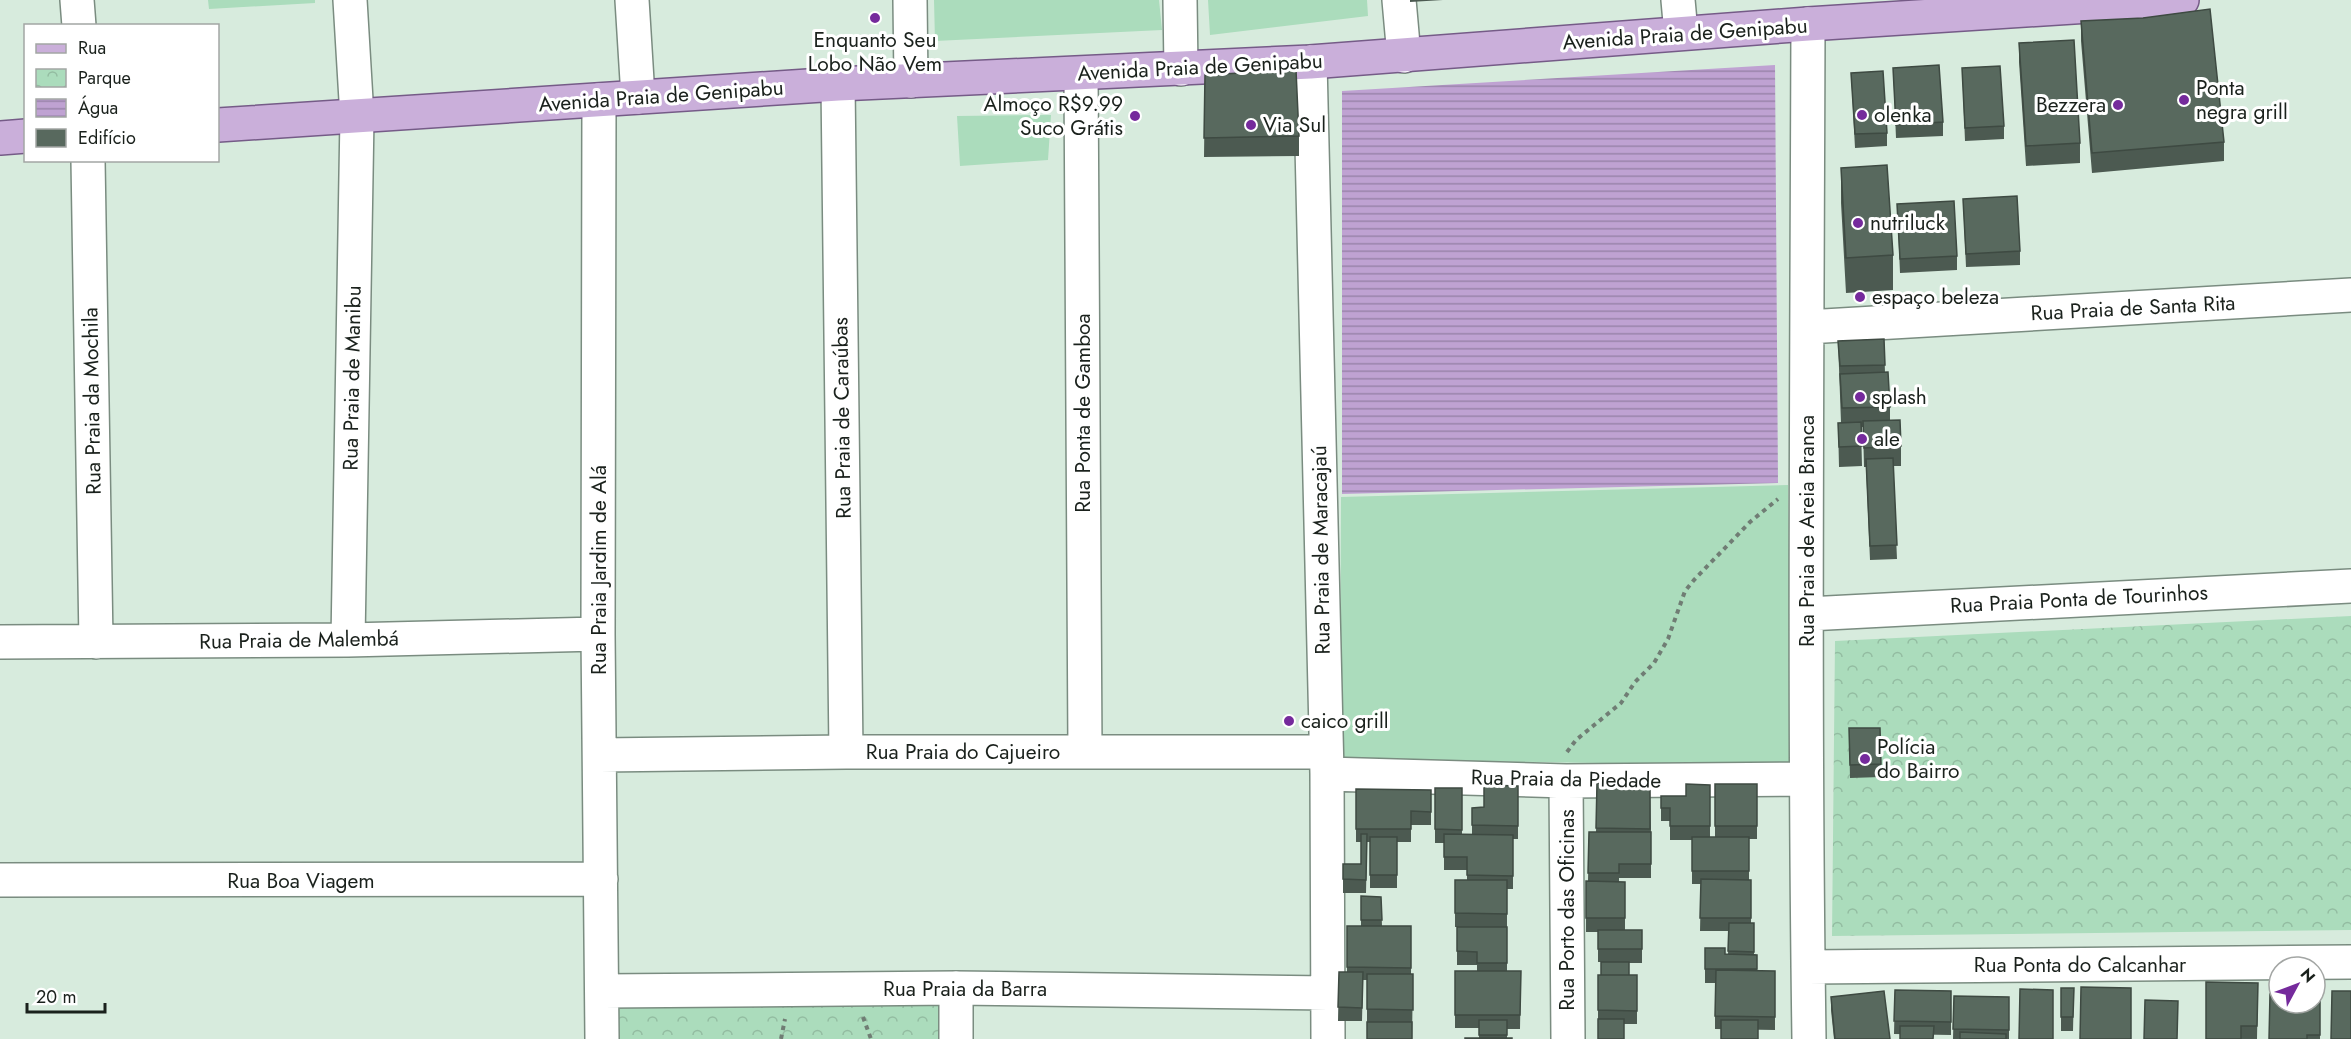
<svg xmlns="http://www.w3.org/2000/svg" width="2351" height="1039" font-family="Jost,sans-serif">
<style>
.green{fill:#abdcbc}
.park{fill:url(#park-crowns)}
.water{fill:url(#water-rules)}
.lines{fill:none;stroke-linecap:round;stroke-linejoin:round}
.minor-casing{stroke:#7a8c80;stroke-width:36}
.major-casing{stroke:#755b87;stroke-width:36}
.path{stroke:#707d74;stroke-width:4;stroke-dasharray:4.5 4.5;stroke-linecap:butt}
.minor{stroke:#fff;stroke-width:33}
.major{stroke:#caafda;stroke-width:33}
.wall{fill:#4c5a51}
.building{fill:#58695e;stroke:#3e4a42;stroke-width:1.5}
.poi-dot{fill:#752a9c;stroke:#fff;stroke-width:2}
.labels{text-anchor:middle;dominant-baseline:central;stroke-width:6;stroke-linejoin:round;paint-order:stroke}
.street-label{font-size:21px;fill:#1a211c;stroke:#fff}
.poi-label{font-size:21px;fill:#1a211c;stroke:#fff;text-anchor:start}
</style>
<defs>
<pattern id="park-crowns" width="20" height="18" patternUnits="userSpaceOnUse" patternTransform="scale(1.5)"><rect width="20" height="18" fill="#abdcbc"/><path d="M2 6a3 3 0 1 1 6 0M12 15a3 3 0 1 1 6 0" fill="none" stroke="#93bca1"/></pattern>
<pattern id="water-rules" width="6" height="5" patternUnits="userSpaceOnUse" patternTransform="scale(1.5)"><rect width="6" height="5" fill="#bfa2d2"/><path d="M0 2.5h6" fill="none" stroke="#9a84aa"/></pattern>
</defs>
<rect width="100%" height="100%" fill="#d7ebdd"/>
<path class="green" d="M208 0H315V3L209 9Z
M934 0H1159L1162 30 935 41Z
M1208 0H1367L1368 16 1210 35Z
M1051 115 1048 160 960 166 957 116Z
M1788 485 1792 766 1340 759 1341 497Z"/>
<path class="park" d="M2351 616V930L1832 936 1835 641Z
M942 1005 943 1039H616V1006Z"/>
<path class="water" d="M1775 65 1778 483 1342 494V91Z"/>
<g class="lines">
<defs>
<path id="minor" d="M77 0 79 26
M632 0 638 97
M910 0 911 81
M1180 0 1181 69
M1399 0 1404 56
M1678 0 1681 33
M1808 24C1807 362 1804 701 1809 1039
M1310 62 1327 774 1328 1039
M1081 74 1085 751
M838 84 846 752
M599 100 598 634 602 1039
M88 160 96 642
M1807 327 2351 295
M1808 614 2351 586
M348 640 357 117 350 0
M0 642 348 640 598 634
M600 755 846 752H1326
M1327 774 1566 781 1805 779
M1566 781 1568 1039
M0 880 601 879
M1808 967 2351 962
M956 988V1039
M603 991 956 988 1328 993"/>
<path id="major" d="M218 125 838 84 1310 62 1808 24 2182 0
M0 138 26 136"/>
</defs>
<use href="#minor" class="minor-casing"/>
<use href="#major" class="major-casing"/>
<path class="path" d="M1567 752 1576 740 1621 703 1635 682 1654 663 1668 639 1685 591 1694 580 1750 522 1778 499
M863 1017 871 1039
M781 1039 785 1019"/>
<use href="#minor" class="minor"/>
<use href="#major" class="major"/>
</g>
<path class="wall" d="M1410 0H1443L1410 2Z
M2081 21 2224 142V161L2092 173 2081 41Z
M2019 43 2080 143V163L2026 166 2019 62Z
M1893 68 1943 122V136L1896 138Z
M1962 68 2004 126V139L1965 141Z
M1851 73 1887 133V146L1855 148Z
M1205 75 1299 136V156L1204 157Z
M1841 168 1893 255V290L1846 293 1841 203Z
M1963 199 2020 251V265L1966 267Z
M1897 204 1957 256V270L1900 273Z
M1884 339 1885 373 1890 407V420L1901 446V466H1893L1897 559 1870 560 1866 467H1864L1863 427H1861L1862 466 1839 467 1838 423H1841L1838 341Z
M1849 728 1881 764V777L1850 778Z
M1597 783 1650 784 1651 832V878H1619V882H1625V930H1642V963H1629V975H1637V1024H1624L1598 1039V975H1601V962H1598V932H1586V881H1588L1589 832H1596Z
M1715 784H1757V839H1749V880H1751V923H1754V954L1757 955V971H1775V1030L1715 1029V983H1705V948L1725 954H1728L1729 931H1700L1701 884H1692V840H1670V821H1661V796H1686L1710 785V837H1715Z
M1518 786V839H1513V889H1507V971H1521L1520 1029H1507V1038H1479V1028H1455V971H1477V965H1457V927H1463H1455V880H1467V870H1444V843H1435V788H1462V835H1472V808L1484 807Z
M1356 789 1431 790V825H1411V842H1397V888H1370V842H1367L1366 893H1343V864H1361V842H1356Z
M1361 896 1381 897 1382 926H1411V974H1413L1412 1039 1367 1022V980H1363L1362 1021H1338L1339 972H1347V926H1361Z
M2258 983 2257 1039H2206Z
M2061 988H2074L2073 1031H2061Z
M1895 990 1951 991V1035L1894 1034Z
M2320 995V1039H2269Z
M1954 996 2009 997V1039H1953Z
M1831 997 1890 1039H1834L1831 1010Z"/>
<path class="building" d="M2210 9 2224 142 2092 153 2081 21 2143 18Z
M2074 40 2080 143 2026 146 2019 43Z
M1939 65 1943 122 1896 125 1893 68Z
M2000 66 2004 126 1965 128 1962 68Z
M1296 70 1299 136 1204 138 1205 75Z
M1883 71 1887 133 1855 134 1851 73Z
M1887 165 1893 255 1846 258 1841 168Z
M2017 196 2020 251 1966 254 1963 199Z
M1954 201 1957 256 1900 259 1897 204Z
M1884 339 1885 365 1840 366 1838 341Z
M1888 372 1890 407 1842 408 1840 374Z
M1900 420 1901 446 1864 448 1863 421Z
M1861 422 1862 446 1839 447 1838 423Z
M1893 458 1897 545 1870 546 1866 459Z
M1849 728H1880L1881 764 1850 765Z
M1597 783 1650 784V829L1596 828Z
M1686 784 1710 785V826H1670V808H1661V796H1686Z
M1715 784H1757V826H1715Z
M1484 785 1518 786V826L1472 825V808L1484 807Z
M1435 788H1462V830L1435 829Z
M1356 789 1431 790V812L1411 811V829H1356Z
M1589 832H1651V864H1619V873H1588Z
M1361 834H1367L1366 880 1343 879V864H1361Z
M1444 834 1513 835V876L1467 875V857H1444Z
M1370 837H1397V875H1370Z
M1692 837H1749V871H1692Z
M1701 879 1751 880V918H1700Z
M1455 880H1507V914L1455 913Z
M1586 881 1625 882V918H1586Z
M1361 896 1381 897 1382 920H1361Z
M1729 923H1754V952L1728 951Z
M1347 926H1411V968L1347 967Z
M1457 927H1507V963H1477V952L1457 951Z
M1598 930H1642V949H1598Z
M1705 948H1725V954L1757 955V969H1705Z
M1601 962H1629V975H1601Z
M1716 970 1775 971V1017L1715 1016Z
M1455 971H1521L1520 1015H1455Z
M1339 972H1363L1362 1008 1338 1007Z
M1367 974H1413V1010L1367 1009Z
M1598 975H1637V1011L1598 1010Z
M2206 982 2258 983 2257 1026H2241V1039H2206Z
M2081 987 2131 988V1039H2080Z
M2061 988H2074L2073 1017H2061Z
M2020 989 2053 990V1039H2019Z
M1895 990 1951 991V1022L1894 1021Z
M1884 991 1890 1039H1835L1831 997Z
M2332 991H2351V1039H2331Z
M2270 994H2279V1003H2315V995H2320V1035H2307V1039H2269Z
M1954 996 2009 997V1030L1953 1029Z
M2145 1000 2178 1001 2177 1039H2144Z
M1598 1019H1624V1039H1598Z
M1479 1020H1507V1035H1479Z
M1721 1020H1758V1039H1721Z
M1367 1022H1412V1039H1367Z
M1900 1026H1934L1933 1039H1900Z
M1960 1032 2006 1034V1039H1960Z
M1465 1038H1512V1039H1465Z"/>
<g class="poi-dot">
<circle cx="875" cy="18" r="6"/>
<circle cx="2184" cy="100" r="6"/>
<circle cx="2118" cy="105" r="6"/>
<circle cx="1862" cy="115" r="6"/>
<circle cx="1135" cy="116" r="6"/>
<circle cx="1251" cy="125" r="6"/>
<circle cx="1858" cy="223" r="6"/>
<circle cx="1860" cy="297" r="6"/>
<circle cx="1860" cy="397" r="6"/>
<circle cx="1862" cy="439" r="6"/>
<circle cx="1289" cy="721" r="6"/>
<circle cx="1865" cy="759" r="6"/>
</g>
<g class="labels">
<g class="street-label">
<text transform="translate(1685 34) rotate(-4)">Avenida Praia de Genipabu</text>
<text transform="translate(1200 67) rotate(-3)">Avenida Praia de Genipabu</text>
<text transform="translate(661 96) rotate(-4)">Avenida Praia de Genipabu</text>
<text transform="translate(2133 308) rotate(-3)">Rua Praia de Santa Rita</text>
<text transform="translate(352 378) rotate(-89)">Rua Praia de Manibu</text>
<text transform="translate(92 401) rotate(-91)">Rua Praia da Mochila</text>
<text transform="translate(1083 413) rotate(-90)">Rua Ponta de Gamboa</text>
<text transform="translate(842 418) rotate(-91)">Rua Praia de Caraúbas</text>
<text transform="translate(1807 531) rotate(-90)">Rua Praia de Areia Branca</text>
<text transform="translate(1321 550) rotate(-91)">Rua Praia de Maracajaú</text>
<text transform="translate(599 570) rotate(-90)">Rua Praia Jardim de Alá</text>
<text transform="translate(2079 599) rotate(-3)">Rua Praia Ponta de Tourinhos</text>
<text transform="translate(299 640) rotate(-1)">Rua Praia de Malembá</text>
<text x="963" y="752">Rua Praia do Cajueiro</text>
<text transform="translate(1566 779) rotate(1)">Rua Praia da Piedade</text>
<text x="301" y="881">Rua Boa Viagem</text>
<text transform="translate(1567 910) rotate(-90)">Rua Porto das Oficinas</text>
<text x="2080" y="965">Rua Ponta do Calcanhar</text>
<text x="965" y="989">Rua Praia da Barra</text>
</g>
<g class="poi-label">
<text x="875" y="40" text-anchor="middle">Enquanto Seu<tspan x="875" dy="24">Lobo Não Vem</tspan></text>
<text x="2196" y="88">Ponta<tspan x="2196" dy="24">negra grill</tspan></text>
<text x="1123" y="104" text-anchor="end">Almoço R$9.99<tspan x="1123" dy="24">Suco Grátis</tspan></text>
<text x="2106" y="105" text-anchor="end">Bezzera</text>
<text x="1874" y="115">olenka</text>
<text x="1263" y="125">Via Sul</text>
<text x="1870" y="223">nutriluck</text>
<text x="1872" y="297">espaço beleza</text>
<text x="1872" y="397">splash</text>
<text x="1874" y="439">ale</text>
<text x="1301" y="721">caico grill</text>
<text x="1877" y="747">Polícia<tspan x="1877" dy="24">do Bairro</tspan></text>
</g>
</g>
<rect x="24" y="24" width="195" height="138" fill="#ffffff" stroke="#a3a6a4" stroke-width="1.5"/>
<rect x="36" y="44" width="30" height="9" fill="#caafda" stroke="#a3a6a4" stroke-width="1.5"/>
<text x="78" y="54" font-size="18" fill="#1a211c">Rua</text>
<rect x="36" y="69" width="30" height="18" fill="url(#park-crowns)" stroke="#a3a6a4" stroke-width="1.5"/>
<text x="78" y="84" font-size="18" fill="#1a211c">Parque</text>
<rect x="36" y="99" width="30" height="18" fill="url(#water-rules)" stroke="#a3a6a4" stroke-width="1.5"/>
<text x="78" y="114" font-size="18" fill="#1a211c">Água</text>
<rect x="36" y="129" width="30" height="18" fill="#58695e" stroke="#a3a6a4" stroke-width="1.5"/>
<text x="78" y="144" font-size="18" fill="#1a211c">Edifício</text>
<g transform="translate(2297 985) rotate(49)"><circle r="28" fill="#ffffff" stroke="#a3a6a4" stroke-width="1.5"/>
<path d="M0-4.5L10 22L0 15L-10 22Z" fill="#752a9c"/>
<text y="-9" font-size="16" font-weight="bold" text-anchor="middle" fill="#1a211c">N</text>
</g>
<path d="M27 1003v9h78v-9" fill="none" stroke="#1a211c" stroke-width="3"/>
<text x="36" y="1003" font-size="18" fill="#1a211c" stroke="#ffffff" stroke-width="4.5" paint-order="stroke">20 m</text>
</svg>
